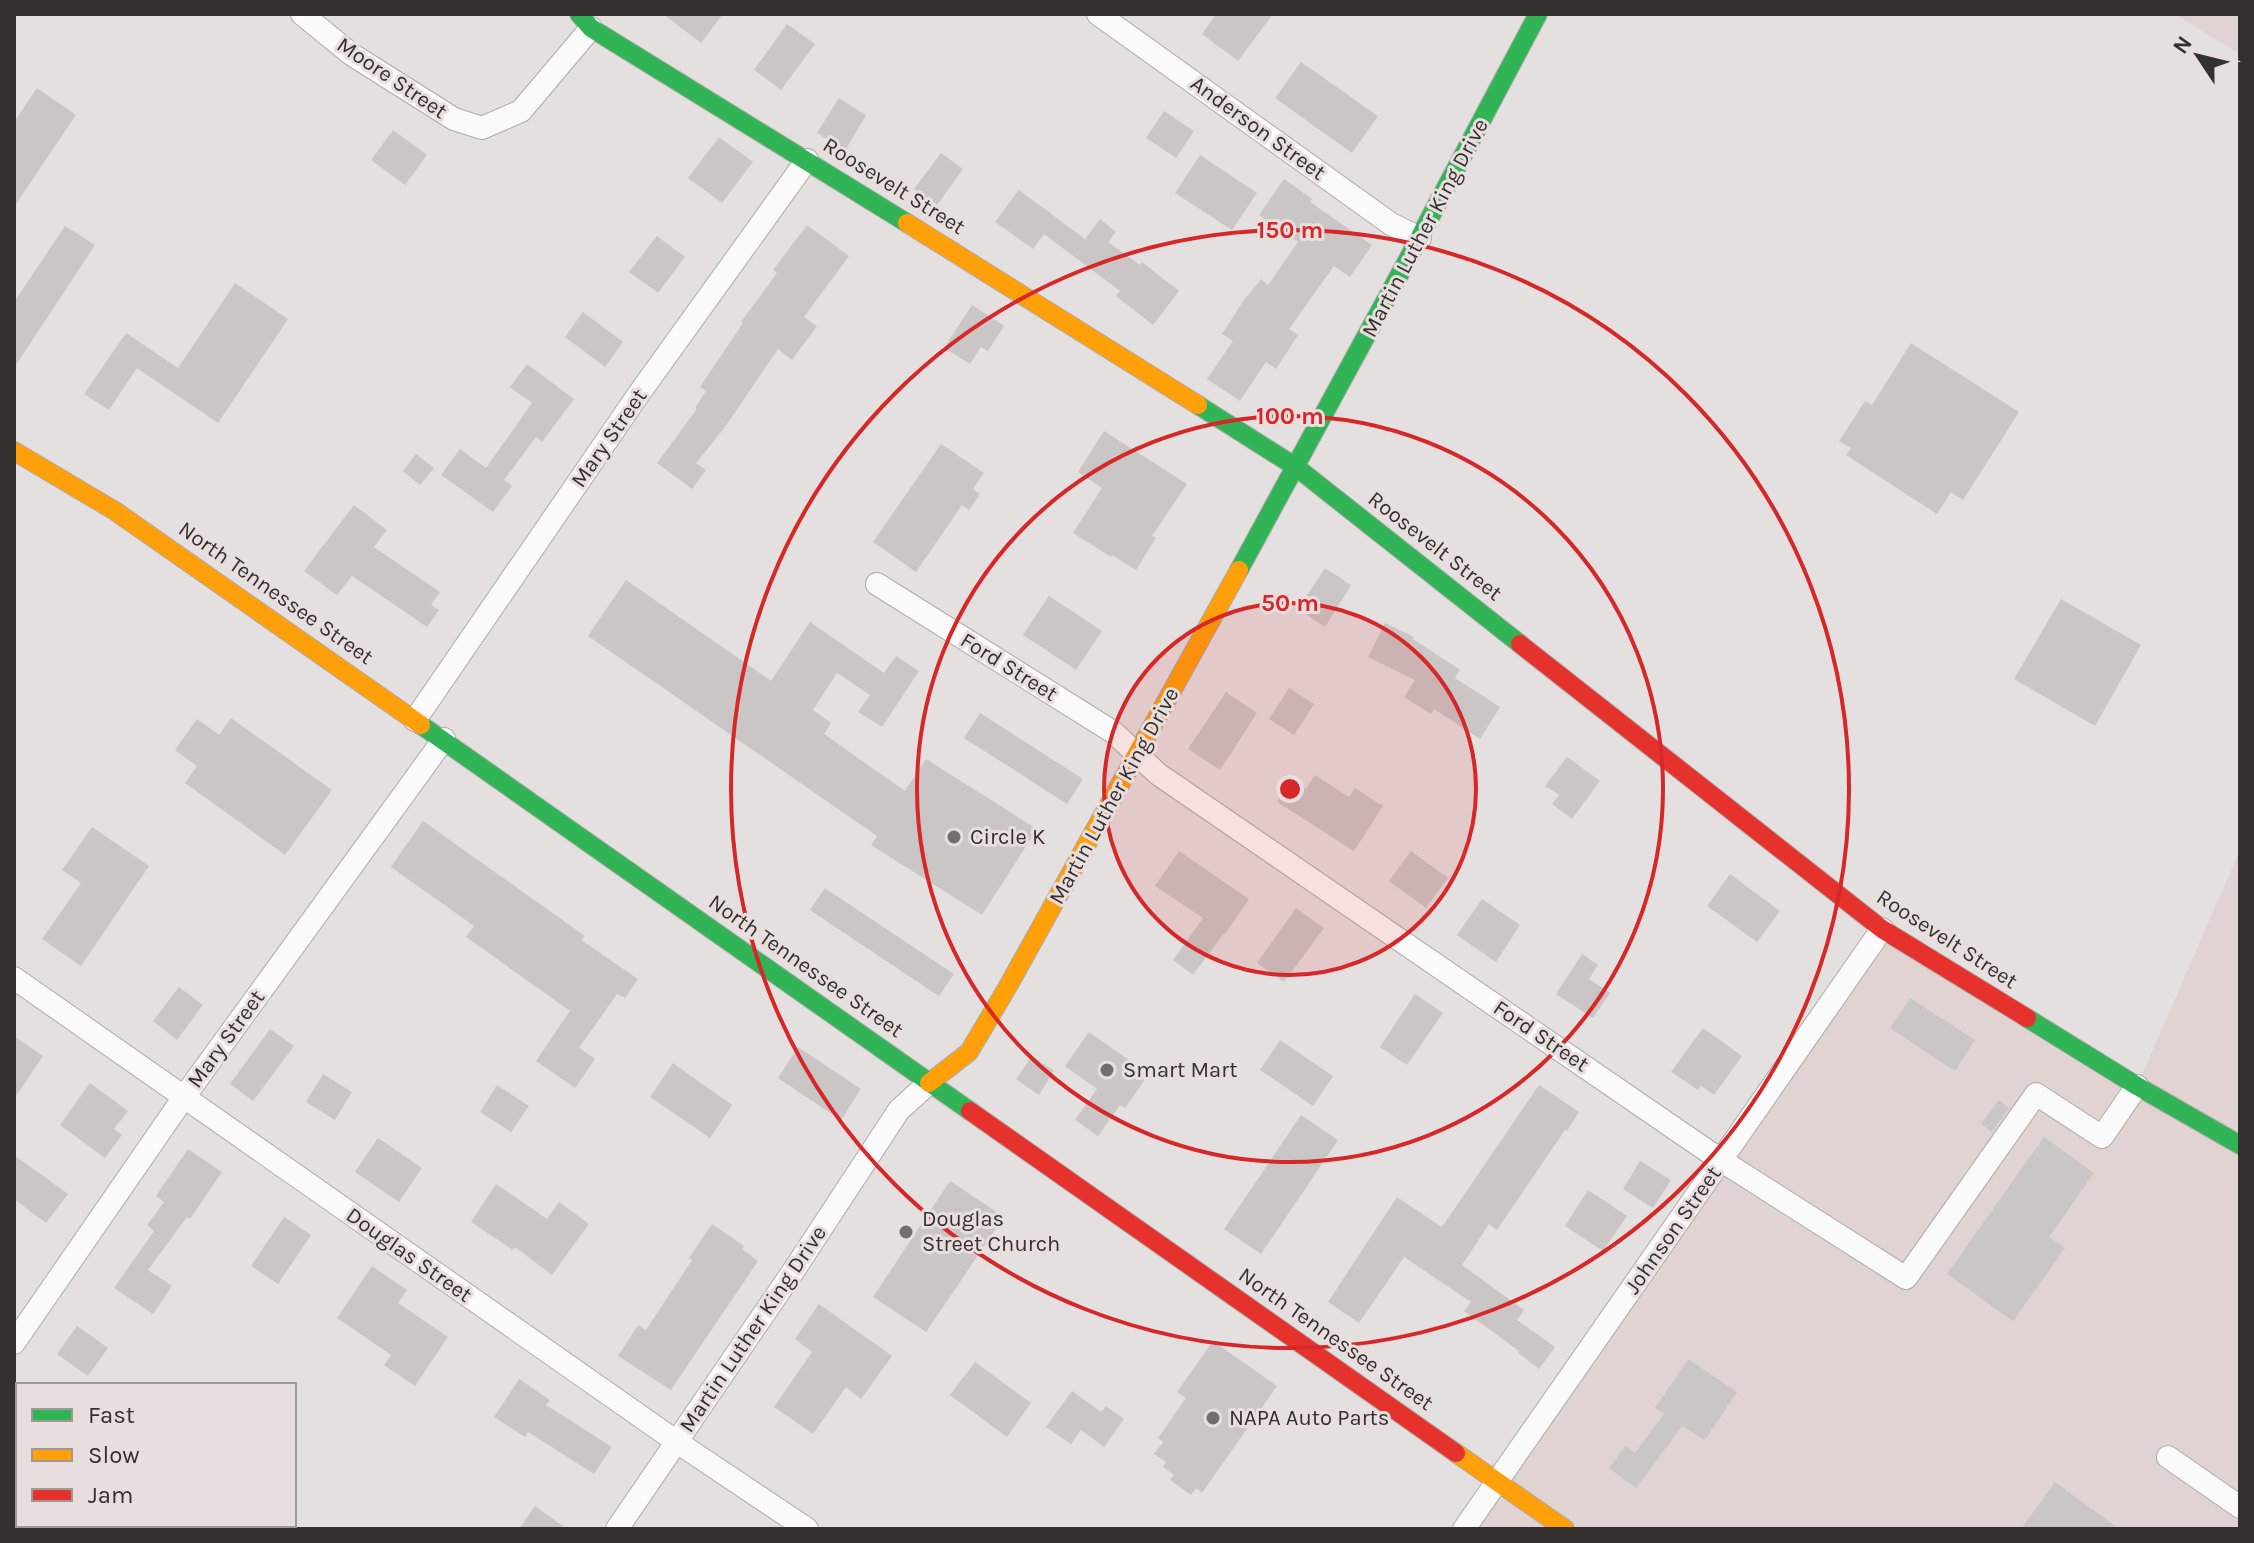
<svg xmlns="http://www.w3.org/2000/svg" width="2254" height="1543" font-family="Karla,sans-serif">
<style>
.built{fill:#e0d3d2}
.building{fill:#cac6c6}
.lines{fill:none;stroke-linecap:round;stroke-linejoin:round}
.street-casing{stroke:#adaaaa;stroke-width:24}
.fast-casing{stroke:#adaaaa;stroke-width:20}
.slow-casing{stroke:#adaaaa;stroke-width:20}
.jam-casing{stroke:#adaaaa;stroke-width:20}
.street{stroke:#fbfafa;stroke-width:22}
.fast{stroke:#30b455;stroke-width:18}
.slow{stroke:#ff9f0a;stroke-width:18}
.jam{stroke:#e5322d;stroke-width:18}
.ring{fill:none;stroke:#d62828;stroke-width:4}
.poi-dot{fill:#726e6e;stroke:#e8dedd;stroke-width:3}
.labels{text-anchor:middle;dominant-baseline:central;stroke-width:6;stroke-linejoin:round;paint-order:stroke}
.street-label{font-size:22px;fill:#343030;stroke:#e8dedd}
.poi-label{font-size:22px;fill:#343030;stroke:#e8dedd;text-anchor:start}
.centre{fill:#d62828;stroke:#e8dedd;stroke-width:4}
.ring-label{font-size:24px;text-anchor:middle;font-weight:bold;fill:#d62828;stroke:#e8dedd;stroke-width:6;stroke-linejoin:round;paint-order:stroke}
</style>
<rect width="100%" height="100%" fill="#e5e0e0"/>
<path class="built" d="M2174 14H2240V54Z
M2240 850V1529H1477L1882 929 2137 1086Z"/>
<path class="building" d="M663 14H723L701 43Z
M1216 14H1273L1238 61 1202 34Z
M787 24 815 44 781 90 754 70Z
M1301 62 1378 116 1352 153 1275 98Z
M37 88 76 115 14 207V122Z
M839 98 866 115 845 151 817 133Z
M1164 111 1194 131 1176 158 1146 138Z
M393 130 427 155 405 185 371 160Z
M719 137 753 162 722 203 688 178Z
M941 153 963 169 937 205 914 189Z
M1200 155 1257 193 1232 230 1175 193Z
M1284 179 1312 199 1310 202 1372 245 1350 277 1334 266 1289 329 1298 335 1276 369 1266 362 1240 401 1207 379 1233 341 1222 334 1244 300 1261 279 1268 285 1298 242 1259 215Z
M1019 190 1085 239 1100 219 1116 232 1108 242 1140 265 1142 262 1179 291 1153 325 1116 296 1120 291 1044 234 1033 249 995 222Z
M807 225 849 256 804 317 817 326 792 360 778 349 725 427 696 463 706 470 692 489 657 463 697 409 695 408 706 391 700 387 743 323 741 322 777 273 773 270Z
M65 226 95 245 14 368V302Z
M657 236 685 257 658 293 629 272Z
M235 283 288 319 218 423 137 368 109 410 84 394 126 333 178 368Z
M972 305 1004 326 988 351 981 347 970 364 944 348Z
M583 312 623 342 605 367 565 337Z
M1911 343 2019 412 1963 500 1951 492 1937 514 1846 455 1851 448 1839 441 1865 401 1872 405Z
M527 364 574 399 542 442 536 437 504 480 512 486 493 512 441 475 460 449 486 468 532 403 510 387Z
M1104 431 1187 484 1152 536 1156 538 1136 570 1112 555 1111 557 1073 533 1102 488 1078 472Z
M941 444 984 473 973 489 980 494 969 510 962 505 916 572 873 542Z
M416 454 434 468 420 485 403 471Z
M354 505 387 530 374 547 440 592 431 605 439 610 427 627 352 576 337 595 304 571Z
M1325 568 1351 585 1325 627 1298 609Z
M626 580 771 681 810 622 884 673 896 656 919 671 882 727 858 712 870 695 837 673 813 710 831 723 824 734 905 791 926 759 1037 829 982 915 871 845 877 836 588 636Z
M1049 596 1102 631 1076 670 1023 635Z
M2061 599 2141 645 2095 726 2014 679Z
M1385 623 1414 637 1413 639 1460 670 1455 678 1500 707 1480 739 1434 709 1431 714 1404 697 1415 680 1368 657Z
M1289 688 1314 704 1294 735 1269 719Z
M1226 692 1257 713 1220 770 1188 749Z
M980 713 1083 779 1067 804 964 738Z
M231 718 332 790 285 855 185 783 197 766 175 750 197 719 219 735Z
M1567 757 1600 781 1572 819 1552 804 1559 795 1545 786Z
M1315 775 1349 797 1355 788 1383 806 1354 851 1277 802 1292 779 1306 789Z
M423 821 585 936 581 940 638 979 625 998 617 994 579 1048 595 1059 575 1088 536 1061 570 1011 466 937 474 926 391 867Z
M92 827 149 866 81 966 42 939 81 883 62 870Z
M1179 851 1249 899 1225 934 1224 933 1193 975 1173 960 1203 918 1155 886Z
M1411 851 1448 878 1426 908 1389 881Z
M1730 874 1780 911 1757 942 1707 906Z
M825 888 954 974 939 996 810 910Z
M1482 899 1520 925 1496 962 1457 935Z
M1296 908 1324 928 1284 982 1257 963Z
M1582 954 1598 965 1589 979 1610 993 1593 1018 1556 994Z
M179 987 203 1005 177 1040 153 1021Z
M1415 994 1443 1013 1407 1065 1380 1047Z
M1910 998 1975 1040 1955 1071 1890 1028Z
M1703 1028 1742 1056 1714 1095 1701 1086 1698 1090 1671 1072Z
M270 1029 294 1046 253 1101 230 1084Z
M1089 1032 1149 1074 1125 1108 1120 1105 1098 1136 1075 1120 1097 1089 1065 1066Z
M14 1036 43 1056 14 1099Z
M1280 1040 1333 1076 1313 1106 1260 1070Z
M798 1047 861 1089 841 1120 778 1078Z
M1032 1056 1054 1071 1039 1095 1016 1079Z
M673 1063 732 1105 710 1138 650 1097Z
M323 1074 352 1092 335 1120 306 1102Z
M90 1083 128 1111 114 1129 122 1135 105 1158 60 1125Z
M497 1085 529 1106 511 1132 480 1112Z
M1539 1085 1579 1112 1567 1131 1565 1130 1497 1230 1489 1224 1462 1265 1524 1310 1517 1320 1555 1347 1539 1369 1518 1353 1519 1351 1464 1311 1471 1302 1404 1257 1359 1323 1328 1302 1397 1197 1442 1227Z
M1999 1100 2009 1108 1992 1132 1981 1124Z
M1301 1115 1338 1140 1261 1254 1224 1229Z
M2044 1137 2094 1173 2049 1237 2065 1248 2013 1321 1947 1274Z
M378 1138 422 1168 399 1202 355 1172Z
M188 1149 222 1172 190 1219 187 1217 148 1270 172 1286 153 1314 114 1288 154 1231 147 1225 164 1202 156 1196Z
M14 1155 68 1194 46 1223 14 1199Z
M1640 1161 1671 1180 1653 1208 1623 1189Z
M950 1181 1004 1217 926 1332 873 1297Z
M496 1184 547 1219 559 1202 589 1224 552 1275 515 1247 513 1250 471 1222Z
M1588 1190 1627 1216 1603 1251 1565 1226Z
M284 1217 311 1235 278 1284 251 1266Z
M712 1224 744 1246 742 1249 758 1261 671 1390 618 1356 638 1325 646 1330 692 1260 689 1258Z
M372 1266 407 1290 398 1303 448 1337 415 1386 384 1365 391 1355 337 1318Z
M819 1304 892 1356 861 1399 846 1387 813 1434 774 1407 812 1352 795 1339Z
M77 1326 108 1348 88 1376 57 1354Z
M1213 1341 1277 1386 1202 1493 1196 1488 1191 1495 1170 1480 1174 1475 1163 1467 1166 1462 1154 1454 1163 1442 1158 1438 1186 1398 1177 1392Z
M1688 1359 1737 1392 1705 1440 1682 1426 1636 1488 1609 1468 1625 1446 1635 1453 1664 1414 1655 1408Z
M975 1362 1031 1403 1007 1437 950 1395Z
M519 1379 550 1400 546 1405 612 1447 594 1474 528 1432 525 1437 494 1417Z
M1072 1391 1101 1412 1106 1406 1124 1419 1104 1447 1081 1430 1071 1444 1046 1427Z
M2055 1482 2119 1529H2021Z
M535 1506 567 1529H519Z"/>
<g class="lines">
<defs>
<path id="street" d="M302 14 351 54 454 119 482 128 521 111 591 28
M1098 14 1391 224 1420 238
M877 584 1113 732 1158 774 1722 1161 1906 1278 2036 1094 2102 1137 2137 1086
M415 720 638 395 807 160
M14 978 677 1442 807 1529
M14 1343 184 1097 444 739
M14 1454 18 1456
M2168 1457 2240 1507
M118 1525 124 1529
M617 1529 796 1267 899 1110 929 1083
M1464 1529 1882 929"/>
<path id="fast" d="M579 14 591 28 907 223
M1198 405 1296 467 1520 644
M1239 570 1408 259 1538 14
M421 725 970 1111
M2027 1018 2137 1086 2240 1145"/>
<path id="slow" d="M907 223 1198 405
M14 451 115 511 421 725
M929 1083 969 1052 1007 988 1239 570
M1456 1453 1565 1529"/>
<path id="jam" d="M1520 644 1882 929 2027 1018
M970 1111 1456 1453"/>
</defs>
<use href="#street" class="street-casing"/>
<use href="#fast" class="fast-casing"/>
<use href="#slow" class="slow-casing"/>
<use href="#jam" class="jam-casing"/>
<use href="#street" class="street"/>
<use href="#fast" class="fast"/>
<use href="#slow" class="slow"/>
<use href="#jam" class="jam"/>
</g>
<circle cx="1290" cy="789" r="186" fill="#d62828" fill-opacity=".12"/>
<g class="ring">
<circle cx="1290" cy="789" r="186"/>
<circle cx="1290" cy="789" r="373"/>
<circle cx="1290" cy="789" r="559"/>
</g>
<g class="poi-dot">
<circle cx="954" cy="837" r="8"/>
<circle cx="1107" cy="1070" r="8"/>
<circle cx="906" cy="1232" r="8"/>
<circle cx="1213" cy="1418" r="8"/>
</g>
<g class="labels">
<g class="street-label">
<text transform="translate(392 78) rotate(34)">Moore Street</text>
<text transform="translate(1258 128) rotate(36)">Anderson Street</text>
<text transform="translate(894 186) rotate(32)">Roosevelt Street</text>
<text transform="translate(1425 228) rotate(-62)">Martin Luther King Drive</text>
<text transform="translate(609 438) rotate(-55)">Mary Street</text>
<text transform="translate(1435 546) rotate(38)">Roosevelt Street</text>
<text transform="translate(276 593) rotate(35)">North Tennessee Street</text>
<text transform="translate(1009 667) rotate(32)">Ford Street</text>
<text transform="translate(1114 796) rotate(-61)">Martin Luther King Drive</text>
<text transform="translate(1947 939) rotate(33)">Roosevelt Street</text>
<text transform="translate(806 966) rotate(35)">North Tennessee Street</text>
<text transform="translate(1541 1036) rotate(34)">Ford Street</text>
<text transform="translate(226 1039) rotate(-54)">Mary Street</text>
<text transform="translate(1673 1230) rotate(-55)">Johnson Street</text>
<text transform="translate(409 1255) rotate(35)">Douglas Street</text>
<text transform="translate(753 1329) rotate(-56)">Martin Luther King Drive</text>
<text transform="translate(1336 1339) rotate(35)">North Tennessee Street</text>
</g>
<g class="poi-label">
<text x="970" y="837">Circle K</text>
<text x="1123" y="1070">Smart Mart</text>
<text x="922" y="1219">Douglas<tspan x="922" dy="25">Street Church</tspan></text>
<text x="1229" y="1418">NAPA Auto Parts</text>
</g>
</g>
<circle cx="1290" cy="789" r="12" class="centre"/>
<g class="ring-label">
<text x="1290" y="238">150 m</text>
<text x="1290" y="424">100 m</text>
<text x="1290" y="611">50 m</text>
</g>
<rect width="2254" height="1543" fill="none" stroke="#343030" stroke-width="32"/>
<rect x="16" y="1383" width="280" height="144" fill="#e8dedd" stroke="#a09898" stroke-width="2"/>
<rect x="32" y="1409" width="40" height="12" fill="#30b455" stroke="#a09898" stroke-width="2"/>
<text x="88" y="1423" font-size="24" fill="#343030">Fast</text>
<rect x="32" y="1449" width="40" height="12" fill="#ff9f0a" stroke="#a09898" stroke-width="2"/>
<text x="88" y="1463" font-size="24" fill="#343030">Slow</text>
<rect x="32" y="1489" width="40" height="12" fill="#e5322d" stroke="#a09898" stroke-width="2"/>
<text x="88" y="1503" font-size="24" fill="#343030">Jam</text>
<g transform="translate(2198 56) rotate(305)" stroke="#e8dedd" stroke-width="6" paint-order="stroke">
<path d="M0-6L14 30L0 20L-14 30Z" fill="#343030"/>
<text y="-12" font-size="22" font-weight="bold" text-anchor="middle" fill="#343030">N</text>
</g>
</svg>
